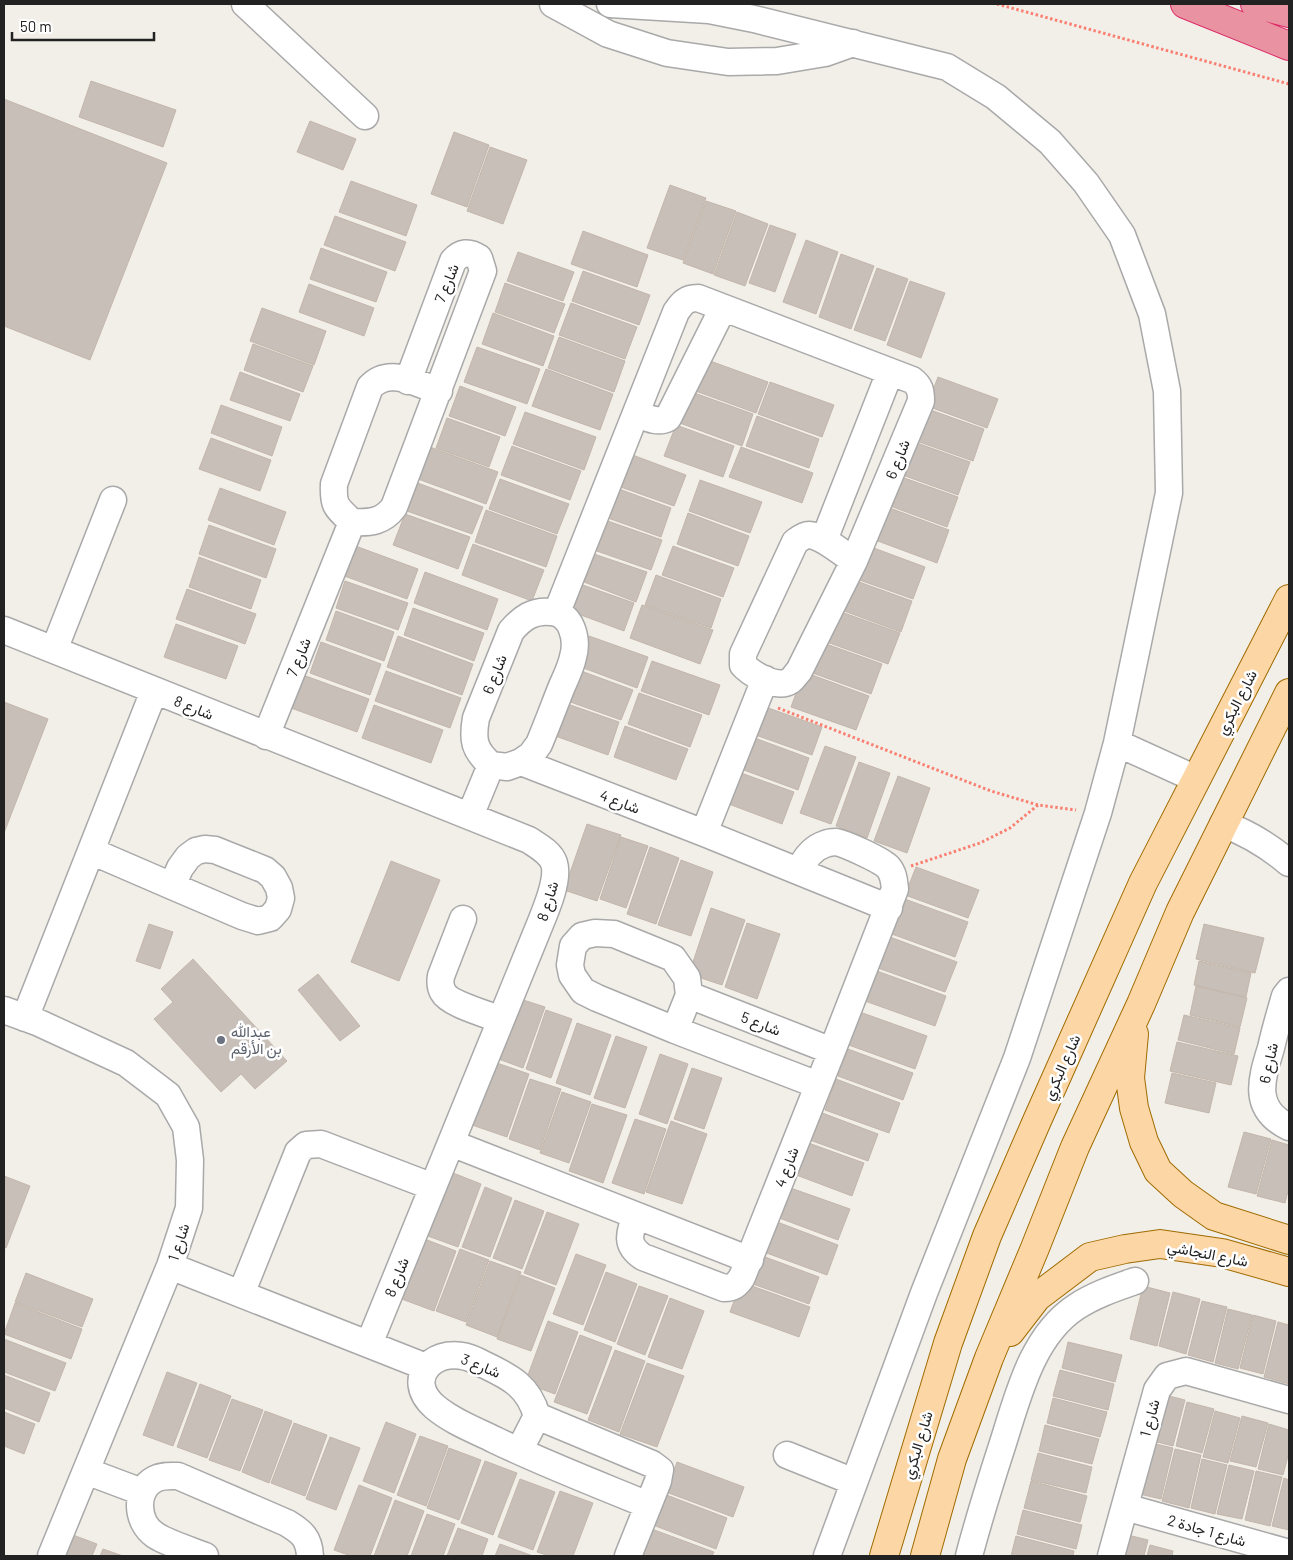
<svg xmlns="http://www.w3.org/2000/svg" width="1293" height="1560" font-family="Barlow,Vazirmatn,sans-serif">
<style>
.building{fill:#c7bfb8;stroke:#c4b6ab}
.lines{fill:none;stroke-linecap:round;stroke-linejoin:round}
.minor-casing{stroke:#a9a9a9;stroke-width:29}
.major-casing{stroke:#a06b00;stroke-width:30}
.highway-casing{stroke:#dc2a67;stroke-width:30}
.path{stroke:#fa8072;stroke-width:3;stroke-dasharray:2.5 2.5;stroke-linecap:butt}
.minor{stroke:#fff;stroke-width:26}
.major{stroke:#fcd6a4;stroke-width:28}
.highway{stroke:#e892a2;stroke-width:28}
.worship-dot{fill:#6b7280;stroke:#fff;stroke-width:2}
.labels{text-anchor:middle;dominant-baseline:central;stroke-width:5;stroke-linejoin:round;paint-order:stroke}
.street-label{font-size:15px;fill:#222;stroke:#fff}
.worship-label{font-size:15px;fill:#5b616d;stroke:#fff;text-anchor:start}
</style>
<rect width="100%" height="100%" fill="#f2efe9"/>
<path class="building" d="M91 81 176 110 163 147 79 117Z
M4 99 167 163 90 360 4 326Z
M310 121 356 139 343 170 297 152Z
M454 132 489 145 467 207 431 194Z
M490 147 527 160 503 224 467 211Z
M351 181 417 205 406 236 339 212Z
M670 185 706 198 683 260 647 248Z
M706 201 736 211 713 274 683 263Z
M737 212 768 224 745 286 714 275Z
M335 216 406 242 395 271 324 245Z
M770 225 796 234 775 292 749 283Z
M583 231 648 255 637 287 571 264Z
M806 240 838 252 816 314 783 302Z
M321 248 387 272 376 302 310 279Z
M518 252 574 272 563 301 507 281Z
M841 254 874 266 851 329 819 317Z
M877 268 908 279 885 341 854 330Z
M583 271 650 295 639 325 572 301Z
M910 281 945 293 921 358 887 345Z
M505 283 565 304 554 333 495 312Z
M309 284 374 308 364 336 299 312Z
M571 303 637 327 625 359 559 335Z
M262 308 326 331 314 365 250 341Z
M493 313 554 336 543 366 482 344Z
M559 337 625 361 614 392 548 368Z
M253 344 313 366 303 392 244 370Z
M477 347 540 369 527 404 464 382Z
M702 358 768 382 756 413 690 389Z
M546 369 613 394 600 430 532 406Z
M240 372 300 394 290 421 230 400Z
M938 377 998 399 987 428 927 406Z
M770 382 834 405 822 437 758 414Z
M460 386 516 407 505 436 449 416Z
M689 391 753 414 742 446 677 422Z
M221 405 282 427 272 456 211 433Z
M922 407 984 429 973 461 911 439Z
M525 412 596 437 584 470 513 444Z
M757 416 819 439 809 468 746 446Z
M447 418 500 437 489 467 436 448Z
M676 425 734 446 723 477 664 456Z
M211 438 271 460 260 491 199 469Z
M906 439 970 462 958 495 894 472Z
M512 446 581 471 570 500 501 475Z
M430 447 498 472 486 504 418 479Z
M741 447 813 473 802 503 729 477Z
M630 454 686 475 674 506 618 486Z
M893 474 958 497 947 527 882 503Z
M500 479 569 504 557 534 489 509Z
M700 480 762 502 750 533 689 511Z
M415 482 483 507 472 534 404 510Z
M220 488 286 512 274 545 208 520Z
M619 489 671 508 661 537 608 518Z
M879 504 949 530 937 563 867 537Z
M486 510 557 536 546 567 475 542Z
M688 513 749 536 738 566 677 544Z
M405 514 470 537 458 569 393 545Z
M605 520 662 540 651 570 594 550Z
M209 525 276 549 266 578 199 554Z
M350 544 418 569 407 599 339 574Z
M473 544 544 570 532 601 462 575Z
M863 544 925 567 913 599 851 577Z
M673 546 734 568 723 597 662 575Z
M594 554 647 572 636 602 584 582Z
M199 557 261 580 251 609 189 587Z
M425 572 498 599 487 630 414 603Z
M656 575 721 599 711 628 645 605Z
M848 578 912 601 901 632 836 608Z
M345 581 408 603 398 630 336 608Z
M580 584 634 603 624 631 570 611Z
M187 589 256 614 245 644 176 619Z
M642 605 713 630 700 664 630 638Z
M413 608 484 633 474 661 404 635Z
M833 609 900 633 888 664 821 640Z
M336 611 394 632 384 661 326 640Z
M176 624 238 646 226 679 164 657Z
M398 636 473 664 462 695 387 667Z
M589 636 648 657 637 688 578 666Z
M818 641 882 664 871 694 807 671Z
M321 642 381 664 370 695 310 673Z
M652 661 720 685 709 715 641 691Z
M573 668 633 690 621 720 562 699Z
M386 671 461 698 450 728 375 701Z
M804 672 869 696 856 730 791 707Z
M303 675 369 699 357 732 291 708Z
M639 693 702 715 690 747 628 724Z
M559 701 619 722 608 755 547 733Z
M4 702 48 719 4 833Z
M757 704 822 727 812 755 747 732Z
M374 705 443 730 431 763 362 738Z
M625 726 688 749 676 780 614 757Z
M744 734 809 758 798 790 733 766Z
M825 746 856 757 831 824 800 813Z
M859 762 890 773 867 838 836 826Z
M730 769 794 792 782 824 718 800Z
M898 776 930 788 907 853 874 841Z
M587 824 621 835 597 901 564 890Z
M621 837 648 846 626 908 600 899Z
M650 847 679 858 656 924 627 914Z
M681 860 713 872 691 936 658 925Z
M391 861 440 880 399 981 351 962Z
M916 867 979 890 968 918 905 895Z
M902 898 968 922 955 957 889 933Z
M711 908 745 920 722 985 689 974Z
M747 923 780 934 757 999 725 987Z
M149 924 173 932 160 969 136 961Z
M1204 924 1264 938 1255 973 1196 959Z
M890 937 957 962 945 992 878 968Z
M193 959 287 1061 255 1089 241 1074 221 1092 154 1019 173 1002 161 989Z
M1199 961 1251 973 1246 997 1194 985Z
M877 971 946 996 935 1026 865 1001Z
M318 974 360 1026 340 1041 298 990Z
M1196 986 1247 998 1240 1027 1190 1015Z
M514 997 545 1007 523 1068 493 1057Z
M546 1010 572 1019 551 1078 526 1069Z
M857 1011 927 1036 915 1069 846 1044Z
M1184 1015 1240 1028 1234 1054 1178 1040Z
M577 1023 611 1035 590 1095 556 1083Z
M616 1036 647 1047 625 1108 594 1098Z
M1177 1042 1238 1056 1231 1085 1170 1071Z
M848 1049 913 1073 903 1100 838 1076Z
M660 1054 688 1064 667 1124 639 1114Z
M494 1062 529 1074 507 1137 472 1125Z
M692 1068 722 1078 704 1129 674 1119Z
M1172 1073 1216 1083 1209 1113 1165 1103Z
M530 1079 561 1089 540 1150 509 1139Z
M836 1079 900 1103 889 1133 825 1110Z
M562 1092 591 1102 569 1163 540 1153Z
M592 1104 627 1115 603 1183 569 1171Z
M817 1111 878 1134 868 1161 807 1139Z
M635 1119 666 1129 644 1194 612 1183Z
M671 1121 707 1134 682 1204 646 1192Z
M1244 1132 1271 1139 1256 1194 1228 1187Z
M1272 1140 1289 1145V1187L1285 1203 1257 1196Z
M803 1141 864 1163 852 1196 791 1173Z
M448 1171 481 1184 458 1247 425 1235Z
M4 1176 30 1186 6 1248 4 1247Z
M785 1186 850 1209 838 1240 774 1216Z
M485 1187 512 1198 490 1257 462 1247Z
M515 1200 544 1211 522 1269 493 1258Z
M547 1212 579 1224 556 1285 524 1273Z
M772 1220 838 1245 827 1275 761 1251Z
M422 1238 456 1251 434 1311 399 1298Z
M460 1249 489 1260 466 1322 436 1311Z
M576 1254 606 1265 583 1325 553 1314Z
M757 1254 819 1277 809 1304 747 1282Z
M490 1261 521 1272 497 1337 466 1325Z
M606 1272 637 1284 615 1342 584 1330Z
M26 1273 93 1299 82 1327 15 1302Z
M521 1275 555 1288 531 1351 497 1339Z
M741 1282 810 1307 799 1337 730 1312Z
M639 1286 668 1296 645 1355 617 1344Z
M1143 1286 1170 1293 1157 1346 1130 1339Z
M1173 1292 1200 1299 1186 1354 1159 1346Z
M670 1298 704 1311 682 1369 648 1357Z
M1202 1301 1227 1307 1213 1362 1188 1355Z
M15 1303 82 1329 71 1359 4 1334Z
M1228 1309 1252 1315 1238 1369 1215 1363Z
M1253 1315 1276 1321 1263 1374 1240 1368Z
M548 1321 578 1332 555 1394 525 1383Z
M1278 1322 1289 1325V1384L1264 1377Z
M580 1335 612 1347 587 1414 554 1402Z
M4 1339 66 1363 55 1391 4 1372Z
M1068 1342 1122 1355 1115 1382 1062 1368Z
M615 1350 645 1361 619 1432 588 1420Z
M647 1363 684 1376 657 1447 620 1434Z
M1060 1370 1114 1384 1108 1410 1053 1396Z
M167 1372 197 1383 173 1446 143 1435Z
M4 1375 50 1393 39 1422 4 1408Z
M200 1384 231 1396 207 1458 177 1447Z
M1161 1394 1185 1400 1173 1446 1149 1440Z
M1053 1398 1107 1412 1100 1437 1047 1423Z
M232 1399 263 1410 240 1471 209 1460Z
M1187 1402 1214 1409 1202 1453 1176 1446Z
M265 1411 292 1421 269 1483 242 1472Z
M1215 1411 1240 1418 1228 1463 1203 1457Z
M4 1412 35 1424 24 1454 4 1446Z
M1242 1416 1268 1423 1256 1467 1230 1461Z
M386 1422 416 1434 394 1493 363 1481Z
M294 1423 327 1435 305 1496 271 1483Z
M1269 1424 1289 1430V1452L1283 1475 1258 1469Z
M1045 1425 1099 1439 1092 1464 1039 1451Z
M420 1436 448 1446 426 1506 397 1495Z
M330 1437 360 1448 336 1510 306 1499Z
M1147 1442 1173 1448 1161 1499 1135 1493Z
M449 1448 481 1460 459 1520 427 1508Z
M1175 1449 1201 1455 1189 1508 1162 1501Z
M1038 1453 1092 1467 1086 1493 1031 1480Z
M1202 1459 1227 1465 1215 1514 1191 1508Z
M485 1461 517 1473 493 1535 461 1523Z
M677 1462 744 1487 733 1517 666 1492Z
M1229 1465 1254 1471 1242 1519 1217 1514Z
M1256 1471 1282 1477 1270 1526 1245 1520Z
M1284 1478 1289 1480V1530L1272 1526Z
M520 1479 555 1492 533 1550 498 1537Z
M1031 1481 1087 1496 1080 1522 1024 1508Z
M359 1485 392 1498 370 1556H351L334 1550Z
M560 1491 593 1503 573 1556H550L537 1552Z
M664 1494 727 1518 716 1549 653 1525Z
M395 1500 424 1511 407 1556H374Z
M1023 1510 1082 1525 1076 1549 1017 1534Z
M427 1514 455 1524 443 1556H411Z
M458 1528 488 1539 482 1556H447Z
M649 1528 714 1552 712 1556H638Z
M65 1532 97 1544 92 1556H56Z
M1124 1534 1148 1540 1144 1556H1118Z
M1016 1536 1074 1551 1073 1556H1011Z
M500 1544 533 1556H495Z
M1150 1545 1173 1551 1172 1556H1147Z
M103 1549 123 1556H100Z"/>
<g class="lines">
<defs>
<path id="minor" d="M245 4 365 116
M553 4 608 34 667 53 728 62 777 61 825 53 853 43
M610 4 709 10 754 19 947 67 996 97 1050 142 1086 183 1122 235 1152 314 1167 391 1169 493 1117 743 1098 813 1017 1058 924 1293 827 1556
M408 381 453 261C461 252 469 251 479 258L483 271 394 507C383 522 370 523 352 522 336 507 333 506 334 484L370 387C389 366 417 384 439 391
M636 413C646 417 657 424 668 418L723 308
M824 540 890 372
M557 612 676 312C682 303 686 298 698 298L912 380C920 386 921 391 921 401L854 561 799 671C796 674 794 678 790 681 778 689 755 676 745 667L743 665V654L795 542C799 539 804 535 809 535 823 536 843 554 854 561
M4 630 529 840C538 846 550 852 554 863 560 881 543 916 536 934L369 1344
M54 650 113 500
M266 736 352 522
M1117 743 1196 779
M491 765 507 767 521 762 704 833 889 908
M491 765C474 750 472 740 476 718L511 631C522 618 533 610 551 612 572 613 578 640 573 657 571 667 566 677 562 686 554 706 547 725 539 744L531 755 521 762
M470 816 491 765
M1223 824C1248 833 1269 846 1289 863
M704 833 765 679
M91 851 172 886 242 916 258 921 270 918 278 909 281 898 279 888 273 877 265 870 215 850 205 849 196 851 188 857 180 868 172 886
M463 919 441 976C440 982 440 987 443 992 449 1004 487 1014 501 1020
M1289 991 1285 996C1280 1013 1275 1030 1271 1048 1261 1080 1252 1109 1289 1127
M689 995 832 1051
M4 1010 37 1022 126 1063 168 1095 186 1127 190 1160 189 1208 170 1266 51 1556
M25 1018 154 691
M675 1030 689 995 687 978 673 958 614 934 595 933 582 936 573 946 570 965 572 975 583 991 597 998 675 1030 818 1085
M451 1143 750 1260
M636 1216C629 1234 625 1245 643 1257L724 1288C733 1288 737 1285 742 1277L832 1051 895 889C894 881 894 874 888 867 881 860 846 844 836 842 833 842 827 843 825 844 812 848 804 860 799 871
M170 1266 426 1367
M241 1294 298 1152 306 1145 321 1144 433 1187
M537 1416 652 1464 660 1470 658 1481 628 1556
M519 1451 537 1416C527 1381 504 1375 475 1360 437 1342 401 1378 435 1407 453 1422 475 1430 495 1440 545 1464 597 1484 648 1505
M787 1455 854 1482
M86 1471 142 1492
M1125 1507 1289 1553
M205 1556C192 1551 165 1542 155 1535 136 1522 134 1490 155 1479 163 1475 170 1476 178 1476L287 1523C302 1532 309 1538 310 1556
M969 1556C979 1518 991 1480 1003 1443 1018 1396 1032 1336 1076 1307 1094 1295 1115 1288 1135 1281
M1111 1556 1157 1390 1167 1376 1186 1371 1289 1400"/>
<path id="major" d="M1134 1034 1130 1078 1134 1108 1144 1142 1158 1171 1183 1194 1214 1216 1289 1240
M1010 1332 1037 1297 1090 1257 1125 1249 1160 1244 1222 1253 1289 1272
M884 1556 948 1343 987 1236 1036 1123 1143 883 1289 599
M925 1556 952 1459 989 1358 1035 1248 1075 1147 1141 1004 1180 912 1289 693"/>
<path id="highway" d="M1185 4 1289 46
M1255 4 1289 13"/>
</defs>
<use href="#minor" class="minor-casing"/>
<use href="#major" class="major-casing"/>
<use href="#highway" class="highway-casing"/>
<path class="path" d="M997 4 1289 84
M778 708 991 791 1038 805 1076 810
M911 866 980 843 1010 828 1038 805"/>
<use href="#minor" class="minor"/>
<use href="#major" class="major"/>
<use href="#highway" class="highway"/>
</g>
<circle class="worship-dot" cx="221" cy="1040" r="5"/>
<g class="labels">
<g class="street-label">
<text transform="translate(446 283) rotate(-68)">شارع 7</text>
<text transform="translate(897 459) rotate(-68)">شارع 6</text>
<text transform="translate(298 657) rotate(-68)">شارع 7</text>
<text transform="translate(494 674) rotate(-68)">شارع 6</text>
<text transform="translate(1236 702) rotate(-63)">شارع البكري</text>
<text transform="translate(194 707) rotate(22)">شارع 8</text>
<text transform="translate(620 801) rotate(21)">شارع 4</text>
<text transform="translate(547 901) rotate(-73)">شارع 8</text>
<text transform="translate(761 1023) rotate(21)">شارع 5</text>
<text transform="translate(1268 1063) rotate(-78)">شارع 6</text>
<text transform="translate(1061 1067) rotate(-66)">شارع البكري</text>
<text transform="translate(786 1167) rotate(-69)">شارع 4</text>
<text transform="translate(178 1242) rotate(-72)">شارع 1</text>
<text transform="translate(1208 1253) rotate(11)">شارع النجاشي</text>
<text transform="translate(396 1277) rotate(-68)">شارع 8</text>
<text transform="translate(481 1365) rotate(22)">شارع 3</text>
<text transform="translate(1149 1418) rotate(-75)">شارع 1</text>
<text transform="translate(917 1445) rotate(-73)">شارع البكري</text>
<text transform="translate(1207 1530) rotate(16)">شارع 1 جادة 2</text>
</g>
<g class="worship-label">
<text x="231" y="1031">عبدالله<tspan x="231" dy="17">بن الأرقم</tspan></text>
</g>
</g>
<rect width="1293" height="1560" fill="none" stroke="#222222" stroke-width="10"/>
<path d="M12 32v8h142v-8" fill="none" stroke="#222222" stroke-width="2.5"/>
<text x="20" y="32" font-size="15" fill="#222222" stroke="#ffffff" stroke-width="4" paint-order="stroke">50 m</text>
</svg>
